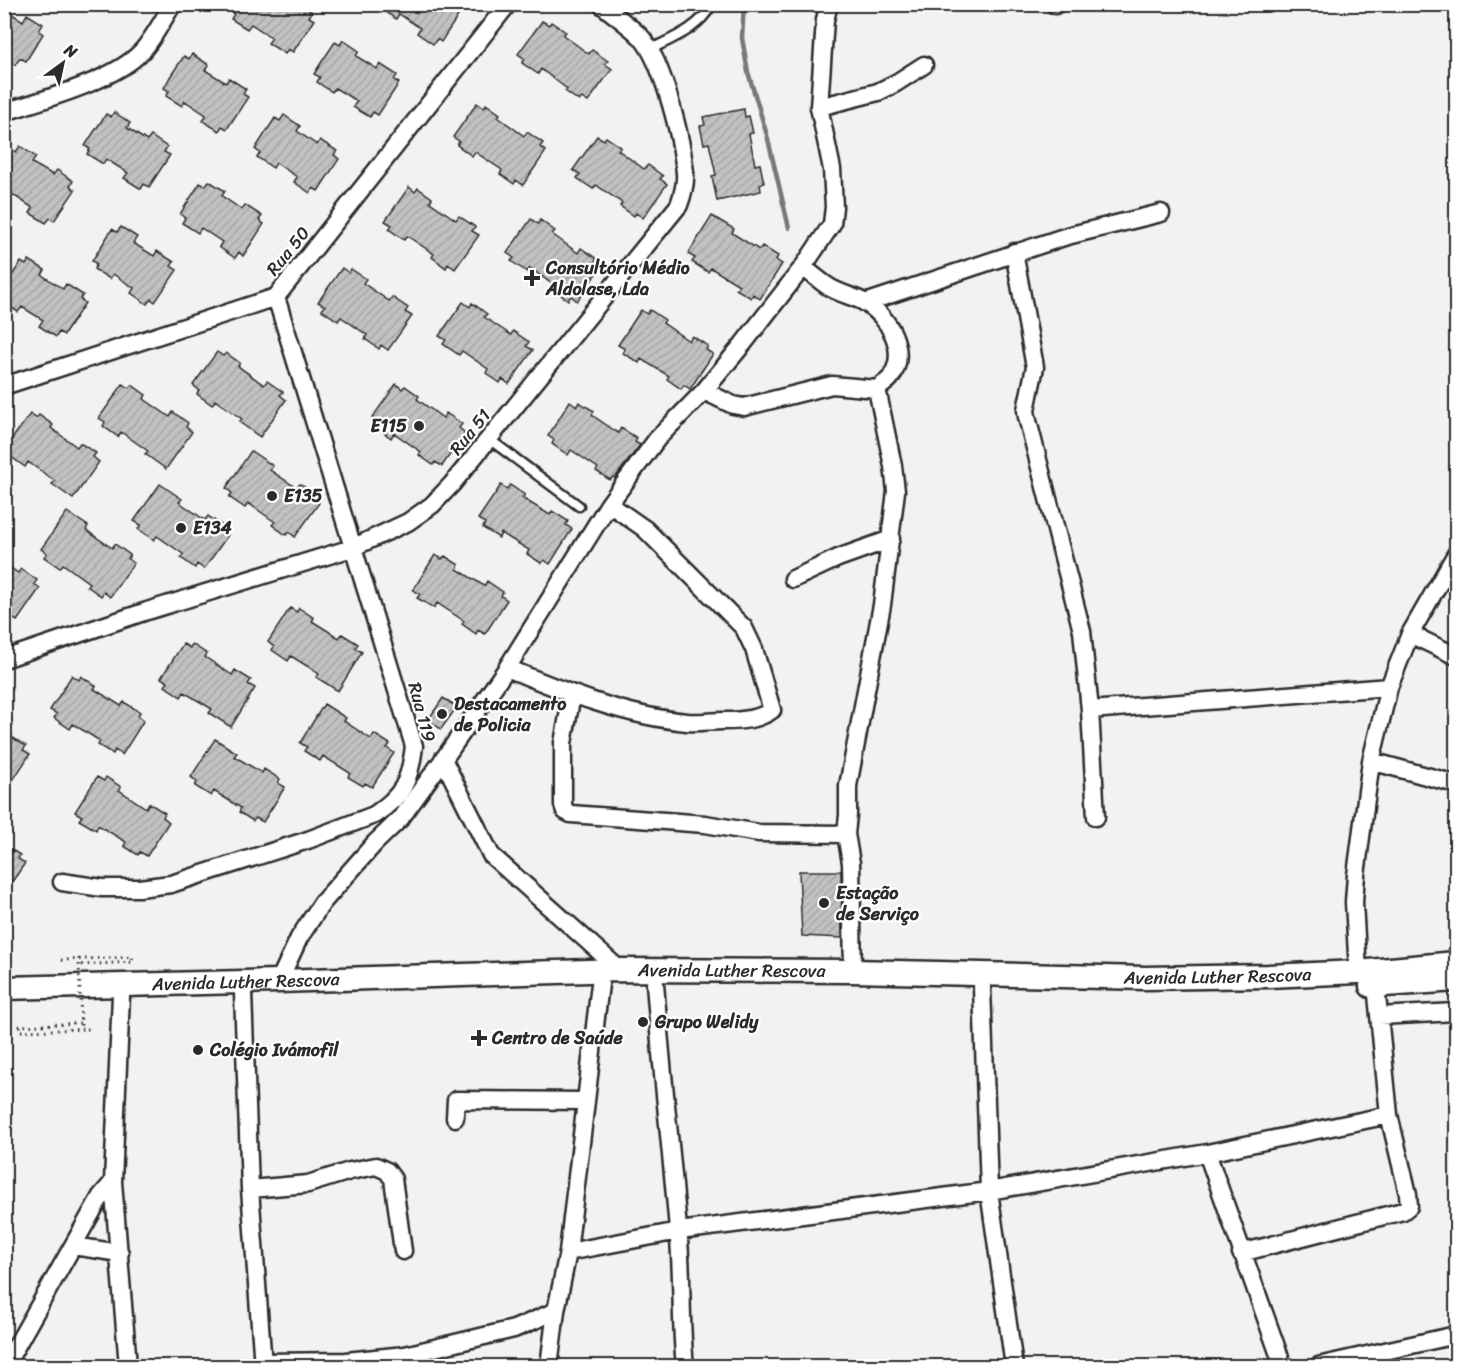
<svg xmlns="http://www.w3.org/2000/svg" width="1461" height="1371" font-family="Sriracha,sans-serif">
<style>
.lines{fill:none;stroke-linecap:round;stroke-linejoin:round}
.stream{stroke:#787878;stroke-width:4.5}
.building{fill:url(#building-hatch);stroke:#2b2b2b;stroke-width:1.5}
.lane-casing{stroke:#2b2b2b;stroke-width:13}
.street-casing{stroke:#2b2b2b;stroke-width:21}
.secondary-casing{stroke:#2b2b2b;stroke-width:27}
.path{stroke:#2b2b2b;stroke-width:3;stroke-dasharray:1.5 4.5;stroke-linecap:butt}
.lane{stroke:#fff;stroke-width:8}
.street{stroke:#fff;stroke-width:16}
.secondary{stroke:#fff;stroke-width:22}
.path-bridge{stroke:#2b2b2b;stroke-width:3;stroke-dasharray:1.5 4.5;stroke-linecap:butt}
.poi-dot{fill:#2b2b2b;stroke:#fff;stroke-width:2}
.labels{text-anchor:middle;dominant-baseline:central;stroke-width:4.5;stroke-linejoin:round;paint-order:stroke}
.street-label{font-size:18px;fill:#2b2b2b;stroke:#fff}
.poi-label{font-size:18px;font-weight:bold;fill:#2b2b2b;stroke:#fff;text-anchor:start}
</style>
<defs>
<pattern id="building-hatch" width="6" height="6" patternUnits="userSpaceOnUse" patternTransform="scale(1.5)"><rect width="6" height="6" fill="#c1c1c1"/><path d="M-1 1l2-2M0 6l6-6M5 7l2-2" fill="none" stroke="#a6a6a6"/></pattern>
</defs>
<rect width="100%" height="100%" fill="#f2f2f2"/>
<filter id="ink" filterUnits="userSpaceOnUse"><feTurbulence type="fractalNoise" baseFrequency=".0167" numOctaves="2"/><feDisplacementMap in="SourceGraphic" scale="12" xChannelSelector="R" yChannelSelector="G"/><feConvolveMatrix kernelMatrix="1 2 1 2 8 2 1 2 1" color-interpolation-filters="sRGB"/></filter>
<g filter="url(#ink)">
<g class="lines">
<path class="stream" d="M744 4 742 38 748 72 767 135 789 228"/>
</g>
<path class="building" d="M220 4H243L251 9 254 4H300L312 12 309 17 314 20 293 52 288 49 285 54 268 43 272 38 251 24 247 29 231 19 234 14Z
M374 4H454L462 10 441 42 437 39 433 44 417 33 420 28 399 14 396 19Z
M4 9 23 21 27 14 43 24 39 31 43 34 26 61 20 58 15 65 4 57Z
M542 21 549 25 551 22 566 32 563 35 589 54 592 50 608 61 605 64 612 69 588 102 582 98 579 101 565 91 567 89 541 69 538 74 522 63 525 59 518 54Z
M343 40 359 51 356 56 377 69 380 64 397 75 394 80 399 83 378 115 373 112 370 117 353 107 357 101 335 88 332 92 317 82 320 77 314 74 321 63 335 42 340 45Z
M192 54 209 65 205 70 226 83 229 78 246 89 243 94 248 97 227 129 222 126 219 131 203 121 206 115 185 101 182 106 166 96 169 91 164 88 170 77 184 56 189 59Z
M477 103 484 108 486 104 500 114 498 117 524 136 527 132 543 143 540 147 546 151 523 185 516 180 514 184 500 174 502 170 475 152 472 156 457 145 459 141 453 137Z
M744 109 745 117 749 116 753 133 749 134 755 165 760 164 764 183 760 184 761 191 717 201 712 176 716 175 709 143 704 144 700 126 705 125 703 117Z
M114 112 130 123 127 128 147 141 151 136 167 147 164 152 170 155 149 187 144 184 141 189 124 178 128 173 106 159 103 164 87 154 90 149 85 146 92 135 106 114 111 117Z
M284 115 300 126 297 131 317 145 320 140 337 151 334 155 339 159 318 191 313 188 310 193 294 182 297 177 276 163 273 168 257 157 260 153 255 149 275 118 280 121Z
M597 136 604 140 606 137 621 147 618 150 644 169 648 165 663 176 660 179 667 184 643 218 636 213 634 216 620 206 622 203 596 185 593 189 577 178 580 174 573 170Z
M20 146 36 157 32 163 53 175 57 170 73 181 70 186 75 190 54 221 50 218 46 223 30 213 33 208 4 189V159L11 149 16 152Z
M209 181 225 191 222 196 242 210 245 205 262 216 259 220 264 224 243 256 239 252 235 258 219 247 222 242 201 228 198 233 182 223 185 218 180 214 200 183 205 186Z
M409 187 415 192 418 188 432 198 430 202 456 220 459 216 475 227 472 231 479 235 455 269 448 264 446 268 432 257 434 254 407 236 404 240 389 229 392 225 385 221Z
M712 216 734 229 732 233 759 250 762 246 778 256 776 260 782 264 760 299 753 294 751 298 736 289 739 285 711 268 708 272 692 262 695 258 688 254Z
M531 219 538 224 540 220 555 231 552 234 578 253 581 248 597 259 594 263 601 267 577 301 571 296 568 300 554 290 556 287 530 268 527 272 511 261 514 258 507 253Z
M121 227 137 237 133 243 154 256 157 251 174 262 171 266 177 270 155 302 151 299 147 304 131 293 134 288 113 274 110 279 94 269 97 264 92 261 99 250 112 229 117 232Z
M29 260 45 270 42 275 63 289 66 284 83 295 80 299 85 303 64 335 59 332 56 337 39 326 43 320 22 307 18 312 4 303V287L21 262 26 265Z
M342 268 349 273 351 269 366 279 363 283 389 301 392 297 408 308 405 312 412 316 388 350 381 345 379 349 365 339 367 335 341 317 338 321 322 310 325 306 318 302Z
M463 302 470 307 472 303 487 314 484 317 511 335 513 331 529 342 526 346 533 350 509 384 502 379 500 383 486 373 488 369 462 351 459 355 443 344 446 340 439 336Z
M641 310 647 314 650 310 665 320 663 323 689 341 692 336 708 346 706 350 713 354 690 389 684 385 681 389 667 379 669 376 641 359 639 363 623 353 625 349 618 345Z
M217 352 223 356 226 353 240 363 238 366 264 385 267 381 283 392 280 395 286 400 260 437 239 422 242 419 215 400 212 405 197 394 199 390 193 385Z
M123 384 129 388 132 385 146 395 144 399 170 417 173 412 188 423 186 427 192 432 166 469 145 454 148 451 121 432 118 437 103 426 105 422 99 418Z
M396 384 402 389 405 386 419 396 417 399 443 418 446 413 462 424 459 428 465 433 442 466 435 462 433 465 419 455 421 452 394 433 391 438 376 427 379 423 372 418Z
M570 401 577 406 579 402 594 411 592 415 618 433 621 428 637 438 635 442 640 445 615 478 613 477 610 480 596 471 598 468 571 450 568 455 552 444 554 440 548 436Z
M30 414 36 418 39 415 53 425 51 428 77 447 80 443 96 453 93 457 99 462 73 499 52 484 55 481 28 462 25 467 10 456 12 452 6 447Z
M251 451 273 466 270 470 297 488 300 484 315 494 313 498 319 503 295 537 289 532 286 535 272 525 275 522 248 503 245 508 229 497 232 493 226 488Z
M160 484 182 499 179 502 205 520 208 516 224 527 221 531 228 535 204 569 197 564 195 568 181 558 183 554 157 536 154 540 138 529 141 525 134 521Z
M501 485 507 489 510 485 525 495 522 498 550 515 552 511 568 521 566 525 572 529 550 564 544 560 541 563 527 554 529 550 501 533 499 538 483 528 485 523 478 519Z
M67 512 88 526 86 530 112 548 115 544 130 555 128 559 134 563 110 597 104 592 101 596 87 586 89 583 63 564 60 568 44 557 47 553 41 549Z
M435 555 442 559 445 556 459 565 457 569 484 586 487 581 503 592 501 596 507 600 485 634 478 630 476 634 462 624 464 621 437 603 434 608 417 598 420 594 413 590Z
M11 568 18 573 21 569 37 580 34 584 40 588 17 621 4 613V577Z
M290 608 297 612 299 608 314 618 312 621 339 638 342 634 358 644 355 648 362 652 338 691 316 677 319 674 307 666 291 656 288 661 272 650 274 647 268 642Z
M183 644 190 648 192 644 207 654 205 657 232 675 235 670 251 680 248 684 255 688 231 727 209 713 212 709 184 692 181 697 165 686 168 682 161 678Z
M72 675 79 680 81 676 96 686 94 689 121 706 124 702 140 712 138 716 144 720 122 755 115 750 113 754 98 745 100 741 73 724 70 729 54 718 57 714 50 710Z
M443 698 457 707 441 729 428 720Z
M324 704 346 718 344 721 371 739 374 734 390 744 387 748 394 753 372 787 365 783 363 786 348 777 350 773 323 756 320 761 304 751 307 747 300 743Z
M10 736 26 746 23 750 30 754 4 794V744Z
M215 739 237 753 234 756 262 773 264 769 280 779 278 783 285 787 263 822 256 818 253 821 239 812 241 808 214 791 211 796 195 786 197 782 191 777Z
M97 777 104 781 106 777 121 787 119 790 146 808 149 803 165 813 163 817 169 822 147 856 140 852 138 855 124 846 126 842 98 825 96 830 79 820 82 816 75 812Z
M4 845 20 855 18 859 25 863 4 894Z
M799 871H841L842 938 802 936Z"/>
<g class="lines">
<defs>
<path id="lane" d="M649 50C673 38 699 29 712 4
M489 439 579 506"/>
<path id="street" d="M1055 5 1056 4
M819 107 878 92 896 83 924 65
M4 112C43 100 116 80 142 51 154 38 163 19 173 4
M1014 252 1035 367 1026 410 1027 417 1082 631 1090 710 1096 817
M803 267C812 274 820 281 829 287 840 294 853 296 864 302 888 315 909 351 891 377 888 382 881 385 877 389L893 466 896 491 882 605 848 786V815L846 834 851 863 853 971
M865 303 1067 236 1161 213
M4 386 276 297 508 4
M704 391 733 405 744 407 832 385 877 389
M793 579 838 558 891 539
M1410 634 1456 656
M4 659 147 611 352 548 408 522 432 505 452 484 679 205C683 194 686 184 685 173 682 140 663 61 641 37 629 25 614 15 601 4
M507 668C565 692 624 716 687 722 699 723 711 721 723 721 739 721 759 720 772 710L754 649 744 628 645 529 609 504
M572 695 563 743V805L565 811 571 814 705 824 759 833 846 834
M1090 710 1389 687
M443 759 491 855 620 970
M1371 761 1456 784
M62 882 102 888H139L171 884 308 840 374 815C403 796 410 781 414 746L276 297
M1358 972 1354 902 1356 875 1371 761 1389 687 1410 634 1456 554
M279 981 299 938 322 903 375 843 400 819 448 753 507 668 609 504 657 439 704 391 743 344 803 267 832 224 834 207 832 169 819 107 825 20 829 4
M655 983C661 1065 671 1147 678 1229 683 1275 680 1321 685 1366
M982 987 989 1191 1014 1366
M243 993 250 1189 263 1366
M121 995 113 1182 128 1366
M1379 1016 1456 1012
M455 1118 456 1100 585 1101
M1207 1153 1283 1366
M250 1189 308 1184 350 1171 376 1166 387 1171 393 1179 403 1251
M73 1246 120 1253
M568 1252 679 1231 989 1191 1207 1153 1389 1115
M1241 1253 1403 1211 1409 1206 1408 1194 1389 1115 1376 985
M262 1362 346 1361 405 1355 514 1329 556 1311
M5 1366 101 1196 113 1182
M549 1366 556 1311 568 1252 600 984
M1318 1366 1456 1335"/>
<g id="secondary">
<path d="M1371 986 1456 980"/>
<path id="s1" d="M4 988 279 981 620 970 853 971 1145 978 1268 976 1358 972 1456 963"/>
</g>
</defs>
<use href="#lane" class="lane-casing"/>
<use href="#street" class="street-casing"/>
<use href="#secondary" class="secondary-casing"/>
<path class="path" d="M61 960 132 957 133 962 79 965
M80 1023 20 1026V1031L90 1029"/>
<use href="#lane" class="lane"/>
<use href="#street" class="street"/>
<use href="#secondary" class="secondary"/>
<path class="path-bridge" d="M79 958 81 1028"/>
</g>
</g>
<g class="poi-dot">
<path d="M529 269h6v6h6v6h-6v6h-6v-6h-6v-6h6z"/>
<circle cx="419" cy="426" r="6"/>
<circle cx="272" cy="496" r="6"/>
<circle cx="181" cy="528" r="6"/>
<circle cx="442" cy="714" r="6"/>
<circle cx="824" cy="903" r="6"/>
<circle cx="643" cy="1022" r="6"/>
<path d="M476 1029h6v6h6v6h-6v6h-6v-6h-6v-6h6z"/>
<circle cx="198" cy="1050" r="6"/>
</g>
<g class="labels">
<g class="street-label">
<text transform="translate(288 251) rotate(-51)">Rua 50</text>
<text transform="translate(470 432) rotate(-51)">Rua 51</text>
<text transform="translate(422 712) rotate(75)">Rua 119</text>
<text stroke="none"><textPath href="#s1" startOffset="728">Avenida Luther Rescova</textPath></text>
<text stroke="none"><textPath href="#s1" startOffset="1214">Avenida Luther Rescova</textPath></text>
<text stroke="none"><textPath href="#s1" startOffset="242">Avenida Luther Rescova</textPath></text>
</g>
<g class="poi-label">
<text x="546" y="268">Consultório Médio<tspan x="546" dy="21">Aldolase, Lda</tspan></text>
<text x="407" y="426" text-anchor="end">E115</text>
<text x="284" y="496">E135</text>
<text x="193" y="528">E134</text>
<text x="454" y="704">Destacamento<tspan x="454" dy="21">de Policia</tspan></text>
<text x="836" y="893">Estação<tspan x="836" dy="21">de Serviço</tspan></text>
<text x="655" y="1022">Grupo Welidy</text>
<text x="492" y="1038">Centro de Saúde</text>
<text x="210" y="1050">Colégio Ivámofil</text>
</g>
</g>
<rect width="1461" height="1371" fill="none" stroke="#fff" stroke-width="24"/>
<rect x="12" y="12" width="1437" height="1347" fill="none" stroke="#2b2b2b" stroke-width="2" filter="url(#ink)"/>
<g transform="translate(63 63) rotate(33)" stroke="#ffffff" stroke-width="4.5" paint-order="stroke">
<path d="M0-4.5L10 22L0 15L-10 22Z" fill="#2b2b2b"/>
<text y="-9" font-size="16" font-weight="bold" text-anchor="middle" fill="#2b2b2b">N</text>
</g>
</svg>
